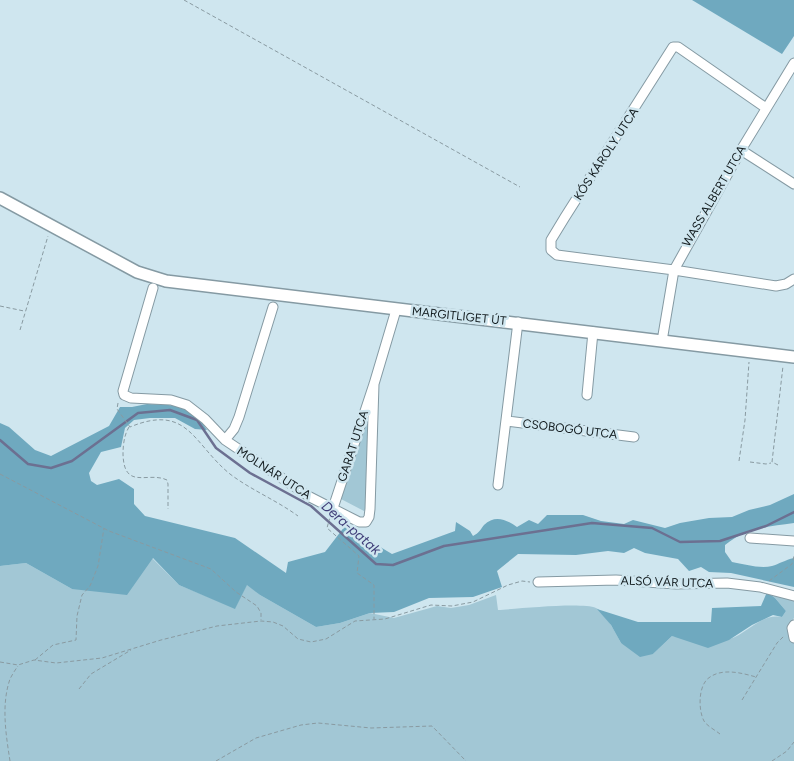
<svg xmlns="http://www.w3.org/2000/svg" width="794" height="761" font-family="Figtree,sans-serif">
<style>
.green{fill:#a2c7d5}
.forest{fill:#6fa9bf}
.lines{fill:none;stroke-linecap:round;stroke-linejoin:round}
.stream{stroke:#6c7091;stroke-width:2.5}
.minor-casing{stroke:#859aa3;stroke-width:11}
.secondary-casing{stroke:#859aa3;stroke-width:14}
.path{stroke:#899aa1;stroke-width:1;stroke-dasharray:4 2.5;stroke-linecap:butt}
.minor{stroke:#fff;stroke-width:9}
.secondary{stroke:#fff;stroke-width:11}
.labels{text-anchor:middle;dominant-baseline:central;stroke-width:5;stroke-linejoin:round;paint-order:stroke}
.street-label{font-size:12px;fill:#121b1e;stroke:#cfe6ef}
.water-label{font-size:14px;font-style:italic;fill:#3f3d78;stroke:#cfe6ef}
</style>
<rect width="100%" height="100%" fill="#cfe6ef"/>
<path class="green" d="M370 408 367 508 364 511 341 499Z
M152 558 179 585 235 608 247 584 260 595 316 627 340 623 370 613 394 618 437 606 451 608 469 605 496 595 498 610C518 609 581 602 596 608 606 613 616 634 621 643L653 654 672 636C683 638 720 643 730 639 748 633 761 613 782 617L786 611 775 598 767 592 794 598V618C788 625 791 630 794 637V761H0V566L26 563 72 589Z"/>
<path class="forest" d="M692 0H794V36L782 54Z
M147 404C175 405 191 404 207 430L195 429 175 418H150L134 420 125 428 121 447 101 452 89 473 91 481 97 485 119 479 134 489V504L145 516 235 538 286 573 288 562 325 552 345 526 392 554 455 531 456 522 470 531 473 536C479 533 480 530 484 525 495 514 507 520 517 527L529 520 538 524 547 515H583L601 521 624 524 633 520 665 528 680 523 709 518 732 517 749 510 770 505 794 494V523C766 527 748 527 725 545V552L732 562C744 564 760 569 772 566 779 564 785 560 794 558V587L731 573 709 572 701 567 689 571 678 559 645 553 634 548 624 553 608 551 576 555 518 554 497 571 502 587 473 597 429 598 394 612 370 613 340 623 316 627 260 595 247 585 235 609 179 585 153 558 127 595 72 589 26 563 0 566V423L9 427 35 450 51 456 109 426 120 407H132Z
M767 592 775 598 786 611 782 617 773 615 752 625 729 640 708 648 672 636 653 654 640 657 621 643 611 625 597 609 638 622H711L712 608 761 606Z"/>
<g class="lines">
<path class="stream" d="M0 440 28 464 51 468 72 461 138 413 170 410 197 420 216 448 250 473 311 506 376 564 393 565 444 546 592 523 652 528 680 542 720 541 766 526 794 512"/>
<defs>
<path id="minor" d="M766 108 678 47H673L565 217 551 240V250L557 255 674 270 776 286 786 284 794 279
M741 150 794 184
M153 288 123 391 124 395 131 398 171 400 187 405 205 419 225 440 310 497 359 522H366L369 517 370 509 374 384
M662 341 674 270 741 150 794 63
M587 395 593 332
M507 421 634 437
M225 440 234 429 239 417 273 307
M498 485 518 322
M333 508 374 384 396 310
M750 538 794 541
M538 582 616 580 676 584 727 583 760 587 794 596
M794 625 792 628 794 638"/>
<path id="secondary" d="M0 198 137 272 166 281 794 357"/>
</defs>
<use href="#minor" class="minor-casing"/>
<use href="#secondary" class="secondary-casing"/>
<path class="path" d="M184 0 520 187
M0 306 24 311
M20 330 48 236
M118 403 117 409 130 427C188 403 193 444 230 474 251 490 276 500 298 516
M129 427C124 435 123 446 123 454 124 491 148 471 167 480L168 484V509
M739 461 745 420 749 362
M750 462 766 464 771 463
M778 465 772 462 783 366
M0 474 109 531 211 569 236 592 257 606 261 613V620
M330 517 327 528 359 556 357 573 374 585V619
M769 581 792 564 794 556
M35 660 53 645 76 640 77 616 82 595 90 586 98 566 104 528
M0 662 18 665 34 660 56 663 102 658 161 640 217 626 261 621 273 622 283 626 298 639 311 642 326 639 355 621 385 619 431 605 452 606 473 602 508 585 522 581 530 582
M79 689 91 674 131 650
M742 700 777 643 784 636
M720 734C715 730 707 726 704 721 698 710 698 684 710 677 723 668 742 673 756 677
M10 761C6 735 1 705 10 679 12 675 15 670 18 666
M216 761 256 738 301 725 318 723 371 728 432 726 466 761
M772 761 787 751 794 742"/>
<use href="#minor" class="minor"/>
<use href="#secondary" class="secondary"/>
</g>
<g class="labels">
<g class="street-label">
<text transform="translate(606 154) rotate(-57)">KÓS KÁROLY UTCA</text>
<text transform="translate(714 196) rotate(-60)">WASS ALBERT UTCA</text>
<text transform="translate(459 316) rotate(6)">MARGITLIGET ÚT</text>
<text transform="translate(570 429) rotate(7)">CSOBOGÓ UTCA</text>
<text transform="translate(353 446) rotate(-72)">GARAT UTCA</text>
<text transform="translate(274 473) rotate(33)">MOLNÁR UTCA</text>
<text transform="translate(667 582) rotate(2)">ALSÓ VÁR UTCA</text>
</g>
<g class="water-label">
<text transform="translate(351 528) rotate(41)">Dera-patak</text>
</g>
</g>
</svg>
